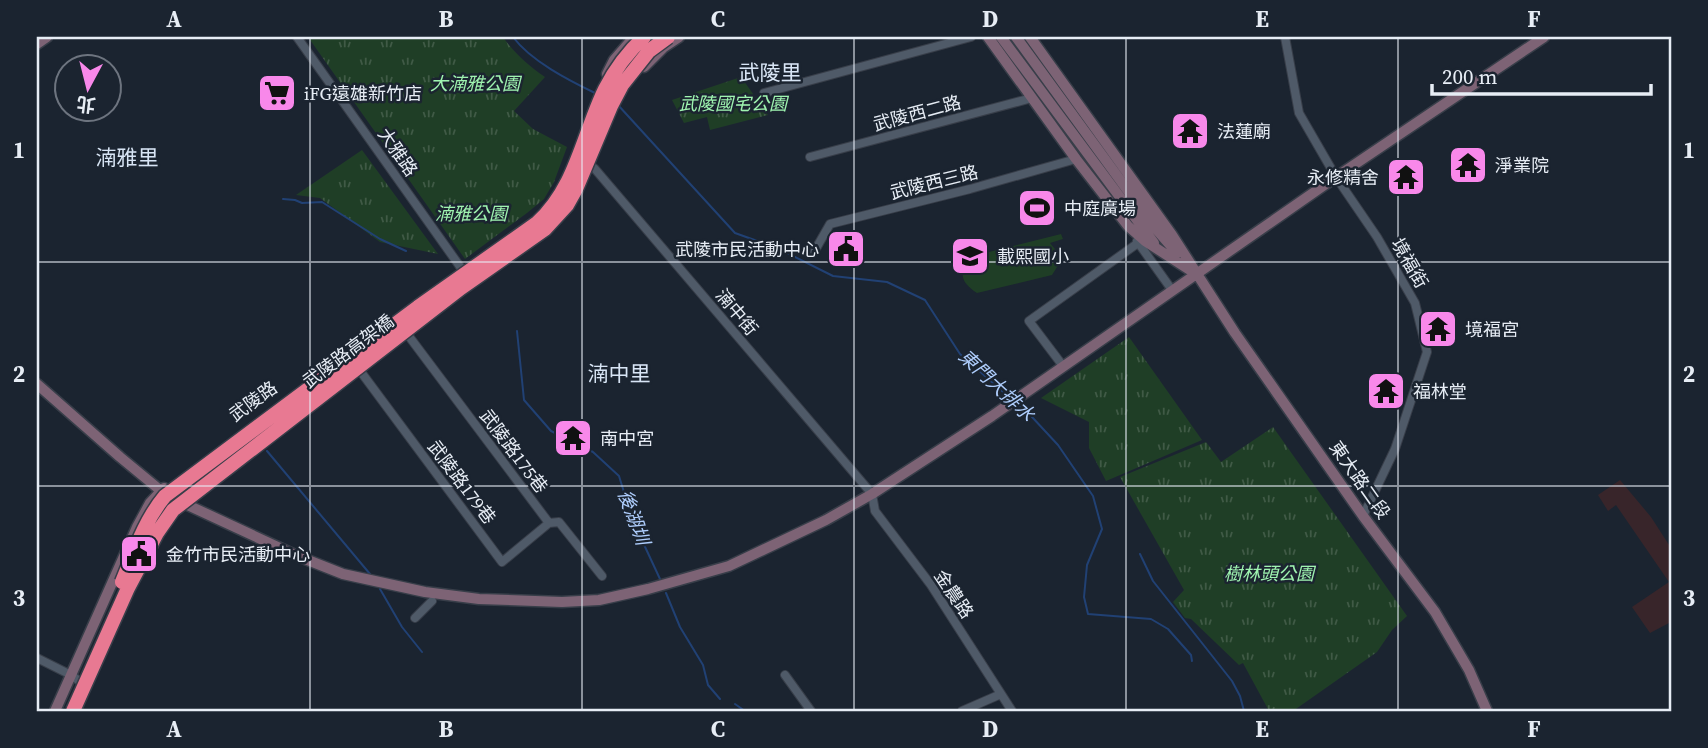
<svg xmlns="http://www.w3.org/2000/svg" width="1708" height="748" font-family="'Source Serif 4','Noto Sans TC',serif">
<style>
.commercial{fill:#38252a}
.grass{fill:url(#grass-tufts)}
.pitch{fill:#1f3e26}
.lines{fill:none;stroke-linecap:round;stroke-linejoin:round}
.stream{stroke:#214174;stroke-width:2}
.street-casing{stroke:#383e49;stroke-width:10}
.secondary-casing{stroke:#383e49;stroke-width:13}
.street{stroke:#4f5a68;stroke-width:8}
.secondary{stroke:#7d6375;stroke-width:10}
.highway-bridge-casing{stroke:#383e49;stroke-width:17;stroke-linecap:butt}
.highway-bridge{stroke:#e87992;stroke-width:14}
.grid{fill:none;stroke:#e7edf5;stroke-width:2;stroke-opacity:0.55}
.labels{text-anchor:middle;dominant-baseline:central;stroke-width:5;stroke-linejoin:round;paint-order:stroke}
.park-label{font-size:18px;font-style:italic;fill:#9ff4b0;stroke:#1b2430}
.poi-label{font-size:18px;fill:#e7edf5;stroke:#1b2430;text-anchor:start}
.street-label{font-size:18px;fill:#e7edf5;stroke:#1b2430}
.water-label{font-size:19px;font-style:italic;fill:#aecdfc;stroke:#1b2430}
.quarter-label{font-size:21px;fill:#d8e5f5;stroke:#1b2430}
.neatline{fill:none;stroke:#e7edf5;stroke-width:2.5}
.grid-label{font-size:23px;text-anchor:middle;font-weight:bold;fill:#e7edf5}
</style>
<defs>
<pattern id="grass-tufts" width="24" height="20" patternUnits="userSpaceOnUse" patternTransform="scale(1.75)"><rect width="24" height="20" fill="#1f3e26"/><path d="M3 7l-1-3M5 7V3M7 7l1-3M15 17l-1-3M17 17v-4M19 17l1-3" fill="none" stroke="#405a46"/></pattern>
</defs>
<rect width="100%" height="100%" fill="#1b2430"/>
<path class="commercial" d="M1620 480 1651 517 1671 548V622L1650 633 1632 607 1669 582 1616 505 1608 511 1598 495Z"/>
<path class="grass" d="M308 37H503C514 53 529 66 545 77L514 111 533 129 567 147 554 182 544 199 527 213 465 259Z
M741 77 768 115 710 130 707 117 684 123 672 100Z
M362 150 438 254 380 242 320 198 296 195Z
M1129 337 1202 440 1106 481 1089 448V422L1041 398Z
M1273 427 1407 616 1392 630 1377 652 1293 711H1269L1243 663 1239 665 1191 619 1185 618 1173 602 1184 590 1120 477 1206 442 1221 462Z"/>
<path class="pitch" d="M1061 234 1063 239 1050 243 1059 254V264L1052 275 977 293C965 285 958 277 966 263L956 265 953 261Z"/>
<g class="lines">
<path class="stream" d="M513 37C531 61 568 80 595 93
M618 105 735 233 777 248 833 276 887 282 925 300 960 354 1011 399
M283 199 295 200 302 203 322 202 380 239 406 251
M517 331 524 400 551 431 593 452 619 476 633 521 660 579
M1018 405 1032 417 1058 445 1093 496 1102 529 1087 565 1084 597 1088 614 1151 619 1168 629 1191 655 1192 661
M267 451 370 574
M1140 554 1153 581 1232 681 1240 696 1244 711
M380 589 402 627 422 652
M666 593 680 627 703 665 708 685 720 699
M735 704 745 711"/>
<defs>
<path id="street" d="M297 37 466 275
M1285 37 1299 113 1336 177 1377 237 1415 303 1427 352 1395 449 1363 516
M764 93 971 37
M810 157 1032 98
M586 161 595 169 872 494 875 511 931 585 1012 711
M1137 241 1172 290
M814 252 830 224 970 189 1076 159
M408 335 549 523 559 522 602 576
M1063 366 1029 321 1138 243
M361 372 502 562 549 523
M415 618 432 601
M37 658 71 675 86 686
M785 675 811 711
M962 711 1001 694"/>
<path id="secondary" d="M988 37 1076 159 1128 226 1145 241 1193 272
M1001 37 1154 243
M1016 37 1155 228 1177 253
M1030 37 1172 235 1235 333 1363 516 1435 612 1469 670 1487 711
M37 44 47 37
M644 67 664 47 679 37
M607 74 614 60 634 37
M37 384 120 457 166 495 295 555 343 574 425 592 479 599 562 602 599 600 648 589 729 566 826 520 872 494 992 416 1336 177 1544 37
M55 711 137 527 150 503 164 488"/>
</defs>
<use href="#street" class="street-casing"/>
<use href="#secondary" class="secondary-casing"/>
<use href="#street" class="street"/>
<use href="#secondary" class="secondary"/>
<defs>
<path id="highway-bridge" d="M122 582C134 553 144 521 165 496L418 307 537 223C576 188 583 134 605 89 615 69 628 52 644 37
M73 711 128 588 157 533 173 510 461 288 545 229 567 205 576 189 611 106 622 85 649 51 668 37"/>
</defs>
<use href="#highway-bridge" class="highway-bridge-casing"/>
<use href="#highway-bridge" class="highway-bridge"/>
</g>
<path class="grid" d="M310 37V711M582 37V711M854 37V711M1126 37V711M1398 37V711M37 262H1671M37 486H1671"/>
<defs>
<symbol id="supermarket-square" viewBox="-11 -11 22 22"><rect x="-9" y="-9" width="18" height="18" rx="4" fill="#f888ea" stroke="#1b2430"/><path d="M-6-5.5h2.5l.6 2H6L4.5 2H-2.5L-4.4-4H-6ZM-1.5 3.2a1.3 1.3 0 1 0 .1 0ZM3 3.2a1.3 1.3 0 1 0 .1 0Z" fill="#111"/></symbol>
<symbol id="temple-square" viewBox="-11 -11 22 22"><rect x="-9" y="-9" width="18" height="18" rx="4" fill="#f888ea" stroke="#1b2430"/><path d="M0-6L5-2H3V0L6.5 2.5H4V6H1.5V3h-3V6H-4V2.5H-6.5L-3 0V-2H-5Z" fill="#111"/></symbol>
<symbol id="stadium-square" viewBox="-11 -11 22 22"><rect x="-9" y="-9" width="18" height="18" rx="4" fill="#f888ea" stroke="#1b2430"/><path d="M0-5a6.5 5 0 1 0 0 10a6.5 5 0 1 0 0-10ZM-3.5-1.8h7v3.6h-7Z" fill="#111"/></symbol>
<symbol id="civic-square" viewBox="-11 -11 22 22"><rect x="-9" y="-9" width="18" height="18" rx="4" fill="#f888ea" stroke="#1b2430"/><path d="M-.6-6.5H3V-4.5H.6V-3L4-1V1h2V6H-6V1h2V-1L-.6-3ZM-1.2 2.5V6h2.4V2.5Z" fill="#111"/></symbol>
<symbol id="school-square" viewBox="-11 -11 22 22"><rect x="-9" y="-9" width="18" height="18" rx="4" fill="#f888ea" stroke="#1b2430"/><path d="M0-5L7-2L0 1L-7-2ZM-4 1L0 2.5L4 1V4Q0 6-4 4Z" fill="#111"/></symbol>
</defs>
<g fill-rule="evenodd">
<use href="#supermarket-square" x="255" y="71" width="44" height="44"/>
<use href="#temple-square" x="1168" y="109" width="44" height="44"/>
<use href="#temple-square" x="1446" y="143" width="44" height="44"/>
<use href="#temple-square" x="1384" y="155" width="44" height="44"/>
<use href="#stadium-square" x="1015" y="186" width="44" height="44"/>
<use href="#civic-square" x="824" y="227" width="44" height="44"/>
<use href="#school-square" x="948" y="234" width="44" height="44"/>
<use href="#temple-square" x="1416" y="307" width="44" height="44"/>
<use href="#temple-square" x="1364" y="369" width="44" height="44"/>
<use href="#temple-square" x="551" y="416" width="44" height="44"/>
<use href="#civic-square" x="117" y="532" width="44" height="44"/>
</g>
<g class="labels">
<g class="park-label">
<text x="475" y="83">大湳雅公園</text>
<text x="733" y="103">武陵國宅公園</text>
<text x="471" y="213">湳雅公園</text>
<text x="1269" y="573">樹林頭公園</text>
</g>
<g class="poi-label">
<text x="304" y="93">iFG遠雄新竹店</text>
<text x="1217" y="131">法蓮廟</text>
<text x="1495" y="165">淨業院</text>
<text x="1379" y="177" text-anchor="end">永修精舍</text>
<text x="1064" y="208">中庭廣場</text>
<text x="819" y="249" text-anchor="end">武陵市民活動中心</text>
<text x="997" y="256">載熙國小</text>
<text x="1465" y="329">境福宮</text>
<text x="1413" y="391">福林堂</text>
<text x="600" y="438">南中宮</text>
<text x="166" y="554">金竹市民活動中心</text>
</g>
<g class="street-label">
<text transform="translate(917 113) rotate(-15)">武陵西二路</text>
<text transform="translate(398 152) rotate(55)">大雅路</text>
<text transform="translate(934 182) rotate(-14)">武陵西三路</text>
<text transform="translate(1410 263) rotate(60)">境福街</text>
<text transform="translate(737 312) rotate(50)">湳中街</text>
<text transform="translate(348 351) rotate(-37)">武陵路高架橋</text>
<text transform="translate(253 401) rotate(-36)">武陵路</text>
<text transform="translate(514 451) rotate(53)">武陵路175巷</text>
<text transform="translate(1360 480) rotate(55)">東大路二段</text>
<text transform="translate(462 482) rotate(53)">武陵路179巷</text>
<text transform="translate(954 594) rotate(56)">金農路</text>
</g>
<g class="water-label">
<text transform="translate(997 385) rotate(43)">東門大排水</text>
<text transform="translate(634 517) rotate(70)">後湖圳</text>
</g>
<g class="quarter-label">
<text x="770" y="72">武陵里</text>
<text x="127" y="157">湳雅里</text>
<text x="619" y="373">湳中里</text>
</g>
</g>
<rect width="1708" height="748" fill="none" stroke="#1b2430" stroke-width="77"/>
<g transform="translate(88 88) rotate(187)"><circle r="33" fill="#1b2430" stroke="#6d747f" stroke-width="2"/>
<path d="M0-5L12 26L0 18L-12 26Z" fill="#f888ea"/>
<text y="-10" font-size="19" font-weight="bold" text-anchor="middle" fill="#e7edf5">北</text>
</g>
<path d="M1432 84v10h219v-10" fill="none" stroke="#e7edf5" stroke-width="3.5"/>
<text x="1442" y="84" font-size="21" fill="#e7edf5" stroke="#1b2430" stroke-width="5" paint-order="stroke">200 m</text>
<rect x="38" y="38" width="1632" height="672" class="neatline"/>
<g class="grid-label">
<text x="174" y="27">A</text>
<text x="446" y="27">B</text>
<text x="718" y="27">C</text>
<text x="990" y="27">D</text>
<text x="1262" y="27">E</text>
<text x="1534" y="27">F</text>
<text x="19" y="158">1</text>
<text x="1689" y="158">1</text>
<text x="19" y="382">2</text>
<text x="1689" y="382">2</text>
<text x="19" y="606">3</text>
<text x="1689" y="606">3</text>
<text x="174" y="737">A</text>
<text x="446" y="737">B</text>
<text x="718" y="737">C</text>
<text x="990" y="737">D</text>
<text x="1262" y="737">E</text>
<text x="1534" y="737">F</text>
</g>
</svg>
